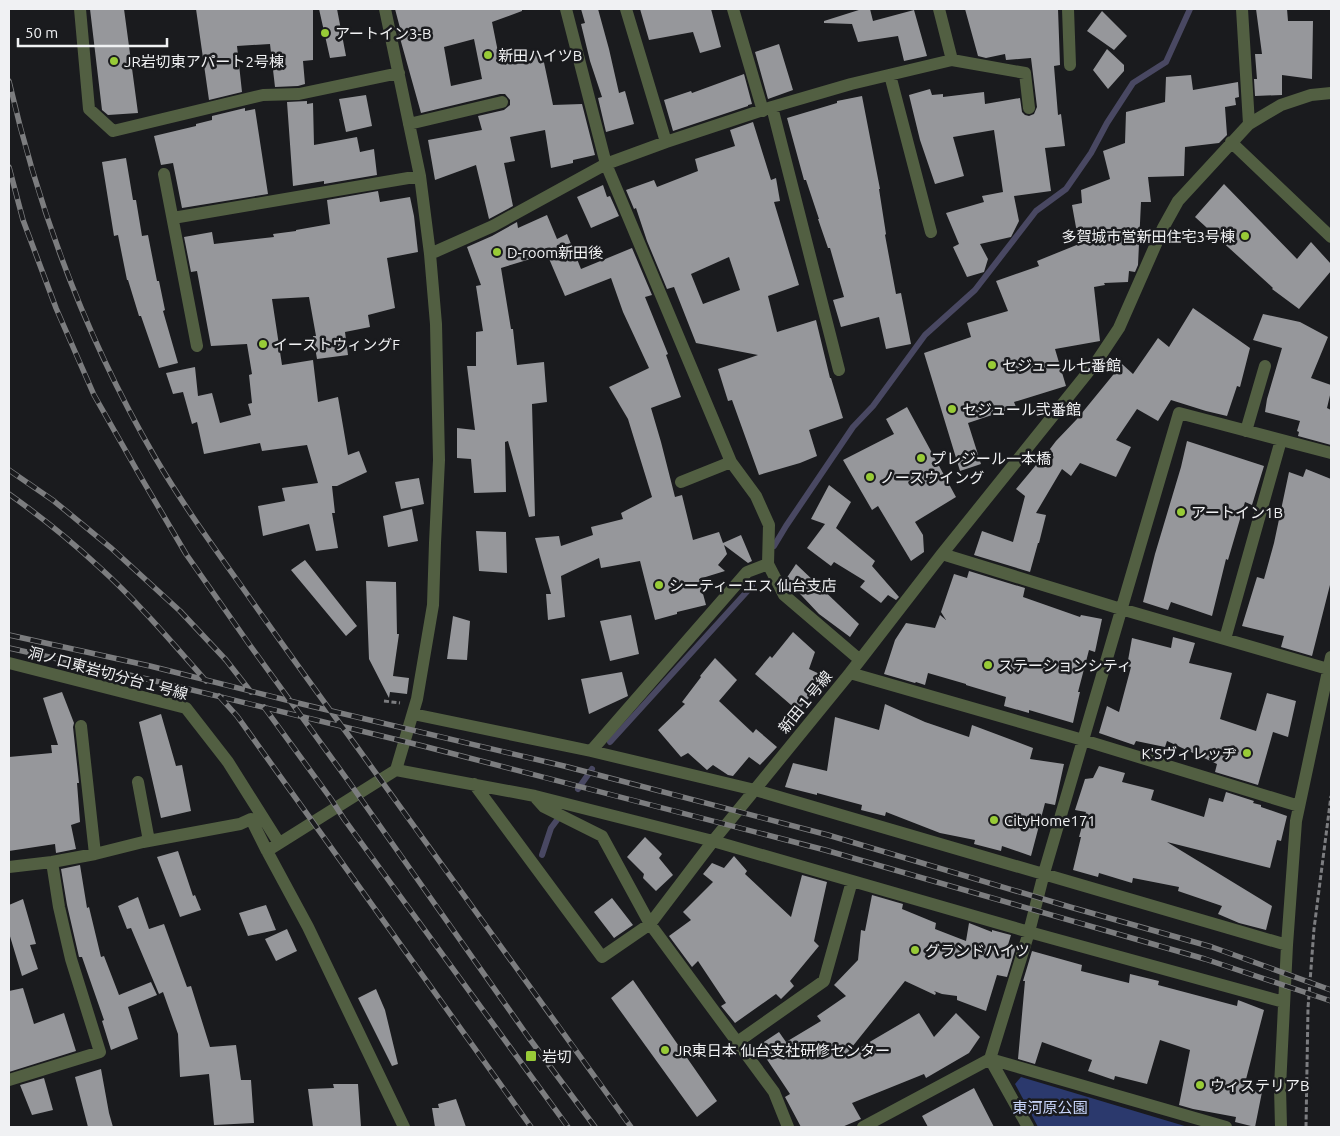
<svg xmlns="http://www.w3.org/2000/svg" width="1340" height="1136" font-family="Ubuntu,'Noto Sans JP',sans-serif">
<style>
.green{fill:#2b396d}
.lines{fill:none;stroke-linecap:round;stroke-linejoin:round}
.stream{stroke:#494862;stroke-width:6}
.building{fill:#96979b;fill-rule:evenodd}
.path{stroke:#7c7d80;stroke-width:3;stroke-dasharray:5 2.5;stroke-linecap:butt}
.minor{stroke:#525f42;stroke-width:12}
.rail-casing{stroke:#7c7d7f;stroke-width:5.5}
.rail{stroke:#1a1b1e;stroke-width:4;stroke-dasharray:11;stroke-linecap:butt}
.poi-dot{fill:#98cb37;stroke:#1a1b1e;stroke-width:2}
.labels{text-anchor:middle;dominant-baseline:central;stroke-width:5;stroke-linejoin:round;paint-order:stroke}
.poi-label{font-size:15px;fill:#f0f1f3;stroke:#1a1b1e;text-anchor:start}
.street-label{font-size:15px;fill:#f0f1f3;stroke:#1a1b1e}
.park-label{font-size:15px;fill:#c9d6fb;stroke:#1a1b1e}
</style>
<rect width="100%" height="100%" fill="#1a1b1e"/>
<path class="green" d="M1021 1077 1188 1127H1038L1015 1084Z"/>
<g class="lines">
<path class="stream" d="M774 546 786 526 853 427 873 406 925 335 975 290 1036 211 1066 189 1091 153 1107 123 1133 83 1166 62 1190 9
M610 742 752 586
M578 789 592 769
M542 855 551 828 557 820"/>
</g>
<path class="building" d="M90 9H124L138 113 108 115 102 110Z
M196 9H313V60L303 61 305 84 298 86 275 87 270 44 237 46 242 92 209 100Z
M319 9H337L346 56 330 58Z
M395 9H522V11L492 22 500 62 542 53 553 105 582 104 595 155 573 160V163L551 168 545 130 510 137 515 161 504 163 513 206 489 219 476 165 435 180 428 140 482 130 478 116 504 110 510 105V100L505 94H500L421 113 398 31 397 28H400ZM474 39 482 79 451 86 444 47Z
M581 9H598L609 49 619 93 625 91 634 124 606 132 598 98 602 97 590 61 581 24 585 23Z
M640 9H711L721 47 700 53 693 32 649 40Z
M862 9H870L873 21 914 10 927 56 904 61 898 36 858 42 852 24 824 23V21Z
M965 9H1058L1060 65 1054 66 1058 115 1061 114 1065 146 1045 148 1051 191 1014 196 1019 221 1011 237 980 244 988 259 984 272 967 277 953 247 959 244 946 213 984 202 982 196 1003 192 994 130 953 137 964 176 935 184 920 140 909 95 930 89 932 95 943 94V97L984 92 985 104 1020 98 1022 112 1025 115 1029 116 1034 114 1037 107 1031 58 1006 60 1005 54 986 58 978 56Z
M1256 9H1287L1288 21H1313L1312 79 1282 75V95L1255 96 1254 79H1257L1255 54H1262Z
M1102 11 1127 36 1114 50 1087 31Z
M779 44 793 90 768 99 755 52Z
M1107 49 1124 65V71L1108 89 1093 70Z
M744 74 752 104 748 105V106L673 131 664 100 691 91 692 93Z
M1191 75 1193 90 1238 82 1239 97 1235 98 1236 105 1225 107 1227 135 1219 143 1185 147 1184 176 1148 177 1151 202H1141L1138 265 1135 272 1129 271 1128 282 1104 283 1105 285 1094 287 1100 341 1055 349 1066 386 1014 402 1016 407 968 423 981 464 960 471 924 353 971 337 967 323 1008 311 996 281 1039 266 1037 261 1079 244 1072 205 1082 203 1081 190 1110 179 1103 151 1125 143 1126 112 1165 102 1166 77Z
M366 95 372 126 346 132 339 99Z
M862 96 880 189H879L886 234 885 235 896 294 901 293 911 344 886 349 879 317 841 327 833 300 844 297 830 248H828L818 219H819L806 180H804L787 118 837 103V101Z
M307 101V104L313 103 314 145 357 137 360 152 374 149 377 175 324 184V181L293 186 287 102Z
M245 108V111L255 109 268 194 182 208 173 163 161 165 154 136 196 126V124L212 120V116Z
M753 122 771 180 776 178 780 201 774 202 799 285 768 296 777 332 816 320 830 378H831L843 418 809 430 817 456 800 463 759 475 732 400 728 401 718 369 758 355 696 343 674 287 667 289 647 241 636 208 634 209 626 190 654 180 657 187 698 171 695 159 735 146 730 130ZM729 257 740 290 703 304 691 274Z
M126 158 133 200H136L142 236 148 235 157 281H159L165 310 163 311 178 363 159 368 141 316H139L128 280H127L118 235 114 236 102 162Z
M1224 184 1297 259 1311 242 1331 264V271L1299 309 1272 289 1273 288 1195 217Z
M603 185 607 197 610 196 619 216 591 228 577 197Z
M378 191 380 202 410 197 414 216 418 252 387 258 395 308 368 315 370 327 345 332 348 355 317 359 313 336H316L309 297 272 299 282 365 313 360 318 402 338 397 348 455 359 451 367 472 337 486H332L335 513H332L338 548 316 551 309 524 263 536 258 506 285 501 282 488 318 483 307 445 262 451 260 443 204 454 197 422 192 424 183 392 173 394 166 373 195 367 198 396 212 393 220 423 251 415 248 404 252 403 249 375 252 374 247 344 211 346 197 271 191 272 184 237 212 232 214 244 274 237 273 234 296 231V230L330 224 327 200Z
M547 215 557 239 567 234 581 269 632 248 652 295 645 297 668 354 666 355 681 397 651 408 661 442 675 497 682 495 693 540 719 532 723 543 741 535 752 561 748 563 724 545 727 554 718 565 725 571 699 579 706 605 677 612V614L655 620 640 561 601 568 599 558 561 576 565 617 548 620 546 594H551L535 538 559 536 561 546 593 535 591 527 623 519 621 513 652 497 628 419 609 387 649 368 623 312 611 278 565 296 547 254 501 268 511 329H513L517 365 544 362 547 402 532 404 535 516 529 517 508 441 505 442 506 492 474 493 471 459 457 458V428L475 430 467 366H476V332L483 331 476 286 481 285 467 247 492 236 517 222 518 228Z
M1193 308 1250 348 1240 387 1237 386 1227 416 1206 411 1171 400 1158 421 1137 409 1116 440 1131 447 1116 477 1080 463 1071 476 1062 469 1036 513 1046 515 1039 543H1038L1030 572 974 555 982 531 1013 542 1025 496 1016 489 1036 465 1037 466 1056 441 1077 419 1122 364 1133 374 1158 338 1169 347Z
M1263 314 1300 322 1328 337 1311 378 1331 385V391L1327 408 1331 410V445L1298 436 1299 432 1297 431 1300 421 1265 412 1267 399 1282 348 1253 340Z
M907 407 956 497 915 522 923 535 924 552 911 561 878 506 872 510 843 460 894 434 886 419Z
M1187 441 1264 466 1252 505 1245 502 1228 560 1226 559 1212 616 1171 602 1168 610 1143 602 1155 554 1181 467Z
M1306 469 1331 479V581L1312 656 1281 647 1284 636 1242 626 1257 577 1264 579 1274 543 1289 472 1303 477Z
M419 478 424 504 401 509 395 482Z
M829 485 851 502 836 528 875 561 872 566 899 597 896 600 888 595 881 603 860 587 865 581 834 562 831 566 807 548 825 524 811 519Z
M412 509 418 541 388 547 383 516Z
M476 531 506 532 507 573 479 571Z
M305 560 357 626 346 636 291 570Z
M796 564 859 624 850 637 819 614 786 579Z
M969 571 1025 588 1023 597 1080 617 1081 615 1102 619 1095 652 1089 650 1078 692H1080L1073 723 1029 710V713L1004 706 1006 697 966 685V684L928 673 925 685 916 682 915 683 884 674 895 640 906 623 935 628 940 615 946 620 941 612 954 574 967 578Z
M366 581 396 582 397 634H399L393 676 409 678 407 694 390 692 389 698 369 659Z
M631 615 639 654 610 661 600 621Z
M453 616 470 621 467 660 447 659Z
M793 632 815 652 809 669 826 677 798 711 755 674 770 656 772 658Z
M1173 637 1195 643 1189 663 1232 673 1220 719 1256 731 1267 693 1296 701 1288 737 1273 732 1258 785 1215 772 1217 764 1167 741 1165 747 1136 741 1134 745 1099 733 1107 706 1119 712 1131 667 1127 666 1132 638 1171 648Z
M715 658 737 680 719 701 753 733 756 729 777 747 760 765 749 757 733 776 728 775 713 765 707 770 688 753 681 757 658 730 685 704 682 702 701 677 700 676Z
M622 672 628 696 589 714 581 679Z
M62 692 74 723 73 727 79 783H77L80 822 71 825 76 849 56 853 55 844 9 851V757L52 753 51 745H58L43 698Z
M885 704 925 722 969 737 972 725 1033 748 1030 759 1064 764 1055 805 1045 803 1031 856 1002 846 1001 851 974 844 975 840 940 833 886 812 885 816 861 810 862 805 817 793V795L785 787 793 763 827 771 835 717 879 730Z
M161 714 176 766 182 765 191 811 161 818 139 722Z
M1099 766 1125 773 1122 782 1154 790 1151 800 1204 817 1209 798 1223 802 1226 792 1254 801 1253 803 1261 805V807L1287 816 1281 841 1277 840 1270 868 1167 842 1272 906 1266 930 1239 923 1218 914 1222 906 1178 891 1179 887 1133 878 1132 883 1099 873 1098 877 1073 870 1081 837H1079L1086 812 1075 810 1085 779 1093 778Z
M645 837 662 854 659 858 673 875 656 891 643 878 644 874 627 857Z
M178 851 193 896 195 895 201 910 180 917 157 857Z
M734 856 747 871 745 874 791 917 802 875 827 882 814 941 819 946 790 981 794 986 781 999 776 994 735 1023 721 1006 726 1003 698 961 692 967 669 936 691 920 683 912 713 882 703 874 712 863 724 868Z
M80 865 87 908 89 907 101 957 104 956 119 995 151 982 157 995 128 1007 138 1039 111 1050 102 1021 104 1020 82 957H79L67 905 61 869Z
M872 895 903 904 902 909 936 923 935 929 966 941 969 923 992 932V930L1011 935 1008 945 1016 947 1007 977 997 975 986 1011 957 1000V996L942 994 934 991 936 993 935 995 905 981 844 1057 919 1013 934 1037 956 1013 980 1037 969 1053 926 1078 924 1074 852 1103 861 1119 842 1127H801L785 1097 790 1094 758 1046 779 1032 786 1042 821 1021 817 1016 846 996 834 985 858 960 861 930 865 931Z
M138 897 149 929 164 924 187 987 191 986 210 1047 236 1045 241 1080H251L254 1123 214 1125 209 1074 180 1077 178 1034 163 992 159 994 131 928 127 929 118 906Z
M612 898 633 925 614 938 594 912Z
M23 899 36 944 30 945 38 969 22 976 9 933V905Z
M266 905 276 930 248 936 239 913Z
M287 929 297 951 276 961 265 939Z
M1032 951 1082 965 1081 971 1129 983 1130 974 1159 981 1158 985 1237 1006 1238 1000 1264 1010 1244 1087 1262 1092 1255 1127 1235 1122 1236 1117 1193 1109 1179 1105 1190 1050 1160 1040 1147 1084 1115 1076 1114 1080 1088 1071 1092 1060 1042 1042 1035 1064 1018 1059 1025 981H1023Z
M633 980 717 1101 697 1117 611 998Z
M23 988 34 1024 64 1013 76 1051 9 1072V991Z
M376 989 385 1010 398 1064 392 1066 358 998Z
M101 1069 109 1113 113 1127H88L75 1077Z
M44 1078 53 1110 32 1115 20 1085Z
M333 1084H358L361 1127H313L308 1089 334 1088Z
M974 1088 994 1127H928L922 1116Z
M456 1099 466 1127H435L432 1108H439L438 1104Z"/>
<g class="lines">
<path class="path" d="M384 701 400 703
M1306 1127 1308 1008 1314 929 1331 796"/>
<path class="minor" d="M80 9 89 109 113 131 263 95 299 94 399 73
M385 9 420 176 430 254 436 324 439 460 435 543 433 605 417 699 396 770 267 851 308 927 404 1127
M566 9 606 164 731 462 756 496 769 525 768 564 784 595 860 660
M626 9 666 142
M733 9 763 111
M939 9 952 60
M1068 9 1070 65
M1242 9 1249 124
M890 75 931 232
M772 107 839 370
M409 124 502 102
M1231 142 1331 237
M164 174 197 346
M173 218 420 176
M430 254 493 226 606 164 666 142 772 107 851 84 952 60 1025 73 1029 108
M1246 431 1265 366
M681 482 731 462
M942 554 1121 609 1328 669
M1225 639 1281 440
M9 663 186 708 228 762 279 843
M850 673 1083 740 1299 806
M413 714 591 751 755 790 1287 945
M81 726 95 854
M591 751 747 572 768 564
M396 770 535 796 713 841 1029 932 1284 1002
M138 782 149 841
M474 784 602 957 650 924 713 841 850 673 942 554 1097 361 1119 328 1163 228 1178 201 1249 124 1281 105 1311 95 1331 93
M535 797 544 807 602 836 650 924 774 1092 788 1127
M9 867 52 862 95 854 143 842 240 824 251 819 267 851
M736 1043 824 981 852 881
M9 1080 100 1052 71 959 59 907 52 862
M863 1127 990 1059 1226 1127
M1028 1127 990 1059 1029 932 1044 873 1179 413 1331 453
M1281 1127 1280 1087 1287 945 1296 821 1331 657"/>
<defs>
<path id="rail" d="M9 81C39 212 88 342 156 459 182 503 212 545 242 587 280 641 318 694 357 747 448 874 540 1000 631 1127
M9 167 23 220 56 308 94 395 139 474 186 554 249 644 349 782 529 1038 595 1127
M9 470 54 501 110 547 180 611 226 660 251 692
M9 494C40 516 70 540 98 566 137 601 171 641 206 681
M9 635 150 666 302 704 564 766 828 835 1070 907 1212 947 1331 990
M9 648 147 679 423 746 825 850 1205 959 1331 1001
M219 696 237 716 531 1127
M264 707 331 799 344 819 568 1127"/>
</defs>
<use href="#rail" class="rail-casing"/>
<use href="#rail" class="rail"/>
</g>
<g class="poi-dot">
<circle cx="325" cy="33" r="5"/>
<circle cx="488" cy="55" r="5"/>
<circle cx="114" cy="61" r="5"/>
<circle cx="1245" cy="236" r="5"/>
<circle cx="497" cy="252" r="5"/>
<circle cx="263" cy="344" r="5"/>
<circle cx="992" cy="365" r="5"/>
<circle cx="952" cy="409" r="5"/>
<circle cx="921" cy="458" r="5"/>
<circle cx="870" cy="477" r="5"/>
<circle cx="1181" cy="512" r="5"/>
<circle cx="659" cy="585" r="5"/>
<circle cx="988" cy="665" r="5"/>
<circle cx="1247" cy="753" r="5"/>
<circle cx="994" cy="820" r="5"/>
<circle cx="915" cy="950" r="5"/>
<circle cx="665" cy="1050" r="5"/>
<rect x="525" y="1050" width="12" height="12" rx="2.5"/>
<circle cx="1200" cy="1085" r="5"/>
</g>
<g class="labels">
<g class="poi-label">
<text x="335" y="33">アートイン3-B</text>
<text x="498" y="55">新田ハイツB</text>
<text x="124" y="61">JR岩切東アパート2号棟</text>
<text x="1235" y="236" text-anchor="end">多賀城市営新田住宅3号棟</text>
<text x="507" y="252">D-room新田後</text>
<text x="273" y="344">イーストウィングF</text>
<text x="1002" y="365">セジュール七番館</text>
<text x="962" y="409">セジュール弐番館</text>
<text x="931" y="458">プレジール一本橋</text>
<text x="880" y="477">ノースウイング</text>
<text x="1191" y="512">アートイン1B</text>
<text x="669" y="585">シーティーエス 仙台支店</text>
<text x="998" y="665">ステーションシティ</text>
<text x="1237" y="753" text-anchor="end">K'Sヴィレッヂ</text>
<text x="1004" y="820">CityHome171</text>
<text x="925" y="950">グランドハイツ</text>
<text x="675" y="1050">JR東日本 仙台支社研修センター</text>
<text x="542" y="1056">岩切</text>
<text x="1210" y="1085">ウィステリアB</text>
</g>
<g class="street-label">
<text transform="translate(108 673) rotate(15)">洞ノ口東岩切分台１号線</text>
<text transform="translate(805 702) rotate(-51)">新田１号線</text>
</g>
<g class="park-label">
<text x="1050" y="1107">東河原公園</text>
</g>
</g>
<rect width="1340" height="1136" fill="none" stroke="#f0f1f3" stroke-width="20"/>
<path d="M18 38v8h149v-8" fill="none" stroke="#f0f1f3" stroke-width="2.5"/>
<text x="25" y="38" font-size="15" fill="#f0f1f3" stroke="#1a1b1e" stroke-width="4" paint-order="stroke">50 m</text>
</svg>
